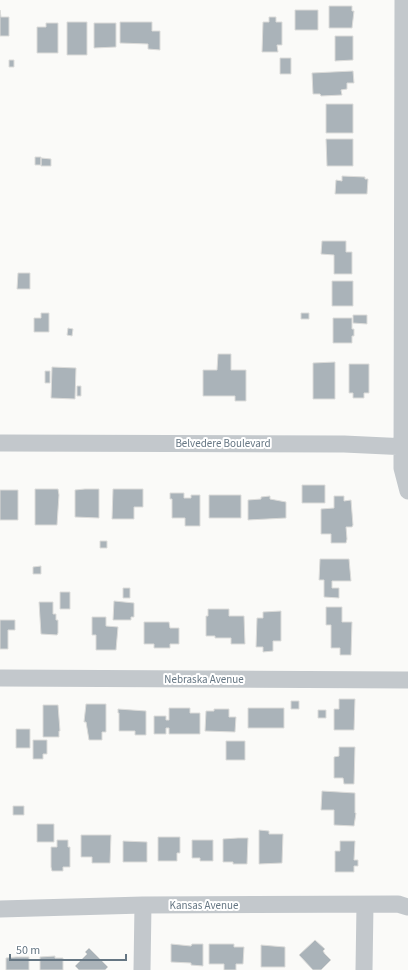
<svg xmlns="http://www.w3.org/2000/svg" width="408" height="970" font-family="'Source Sans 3',sans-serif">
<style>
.building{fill:#aab3b9;stroke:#dcdcda}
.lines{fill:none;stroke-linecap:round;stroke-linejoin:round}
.minor{stroke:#c3c8cc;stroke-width:17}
.labels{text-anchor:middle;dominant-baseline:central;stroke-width:4;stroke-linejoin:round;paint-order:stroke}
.street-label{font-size:11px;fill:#657683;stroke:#fff}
</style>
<rect width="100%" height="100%" fill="#fafaf8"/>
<path class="building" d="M329 6H352V11H354L352 28H329Z
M0 10 1 17H9V36H0Z
M295 10H318V30H295Z
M269 17H276V22H282V45H277L278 52H262L263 22H269Z
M67 22H87V55H67Z
M120 22H152V31H160V50L148 49V44L120 43Z
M46 23H58V53H37V27H46Z
M94 23H116V47L94 48Z
M335 36H353V60L335 61Z
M280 58H291V74H280Z
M9 60H14V67H9Z
M353 71 354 83H347V89L341 90 342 95 321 96 320 94H313L312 73Z
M326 104H353V133H326Z
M326 139H353V166H327Z
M35 157H41V165H35Z
M41 158 51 159V166H41Z
M342 176 365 177V179H368L367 194H335L336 180 342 181Z
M322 241H346V252H352V274H334V255L321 254Z
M18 273H30V289H17Z
M332 281H353V306H332Z
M41 313H49V332H34V318H41Z
M301 313H309V319H301Z
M353 315H367V324L353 323Z
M333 318H352V329H354V336H352V343H333Z
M68 328 73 329 72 336 67 335Z
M218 354H231V370H246V401H235V396H203V370H217Z
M335 362V399H313V363Z
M349 364H369V393H364V398H353V393H349Z
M52 367 76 368 75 399 51 398Z
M45 371H50V383H45Z
M77 386H81V396H77Z
M302 485H325V503H302Z
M35 489H58L59 495 57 525H35Z
M85 489H99V518L75 517V490Z
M113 489H143V507H134V519H112Z
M0 490H18V520H0Z
M170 493H184V498H191V495H200V526H185V518H172V499H170Z
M209 495H241V518H209Z
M270 496V499L286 502V518L248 520V500L261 499V497Z
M334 496H344V501L351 500 353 525 352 527H346L347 539 346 543H331V534H321V509L334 508Z
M100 541H107V548H100Z
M320 559H349L351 581H332V588H339V598L324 597V580H319Z
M41 566V574H33V567Z
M123 588H130V598H123Z
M60 592H70V609H60Z
M114 601 134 603V617H131V620H113Z
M39 602H53V614H56V620H58V633L57 635 41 634Z
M326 607H342V622H352L351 655H340V648H331V625H326Z
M208 609H229V616H244L245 644H231V638H215V636H206V616H208Z
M281 611V641H273V651L263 652V647H256L257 618H263V612Z
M92 617H106V626L118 627 116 650H96V635H92Z
M0 620H15V630H8V649H0Z
M144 622H169L170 628H179V644H170V648H154V644H144Z
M339 699H355L354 730H334V709H339Z
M291 701H299V709H291Z
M86 704H106V732H102V740H89L86 722H84Z
M43 705H58L60 731H59V737H43Z
M169 708H190V713H200V734H169V728H166V734H154V716H166V720H169Z
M248 708H284V728H248Z
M118 709 146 711V735H135V731H119V713H118Z
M214 709H229V717H236L235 732 205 731 206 711H214Z
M318 710H326V718H318Z
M16 729H30V748H16Z
M33 740H47V754H43V759H33Z
M226 741H245V760H226Z
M339 747H355L354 784H344L343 778H334V757L339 756Z
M322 791 355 793V813H356L354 826 334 825V810H321Z
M13 806H24V815H13Z
M37 824H54V842H37Z
M259 830 269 831V834H283L282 863 259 864Z
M81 835H111L110 863H92V857H81Z
M158 837H180V853H177V861H158Z
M238 838H248L247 864H233V862H223V839Z
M57 840H68V847H70V867H63V871H52L51 867V847H57Z
M192 840H213V861H200V858H192Z
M123 841 147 842V862H123Z
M340 841H355L354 860H358V866H354V872H335V851H340Z
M315 940 325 949 323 951 325 954 331 960 321 970H313L299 955Z
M171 944 191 946 192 944H203V966L191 965V963L171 962Z
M209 944H234V947H244L243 964H236V970H224V964H209Z
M261 945 285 947V967H261Z
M89 948 108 967 105 970H79L75 966 87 954 85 952Z
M55 956V958H63V970H40V957Z
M16 957H29V970H6V958Z"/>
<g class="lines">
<path class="minor" d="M403 0 402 468 408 491
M0 443 344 444 408 447
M0 678 408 680
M0 909 143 905 398 904 408 907
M142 970 143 905
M364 970 365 905"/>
</g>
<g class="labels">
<g class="street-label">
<text x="223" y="443">Belvedere Boulevard</text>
<text x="204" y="679">Nebraska Avenue</text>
<text x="204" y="905">Kansas Avenue</text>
</g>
</g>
<path d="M10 954v6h116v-6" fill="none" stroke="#657683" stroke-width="2"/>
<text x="16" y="954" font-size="12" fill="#657683" stroke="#ffffff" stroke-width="3" paint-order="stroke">50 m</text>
</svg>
